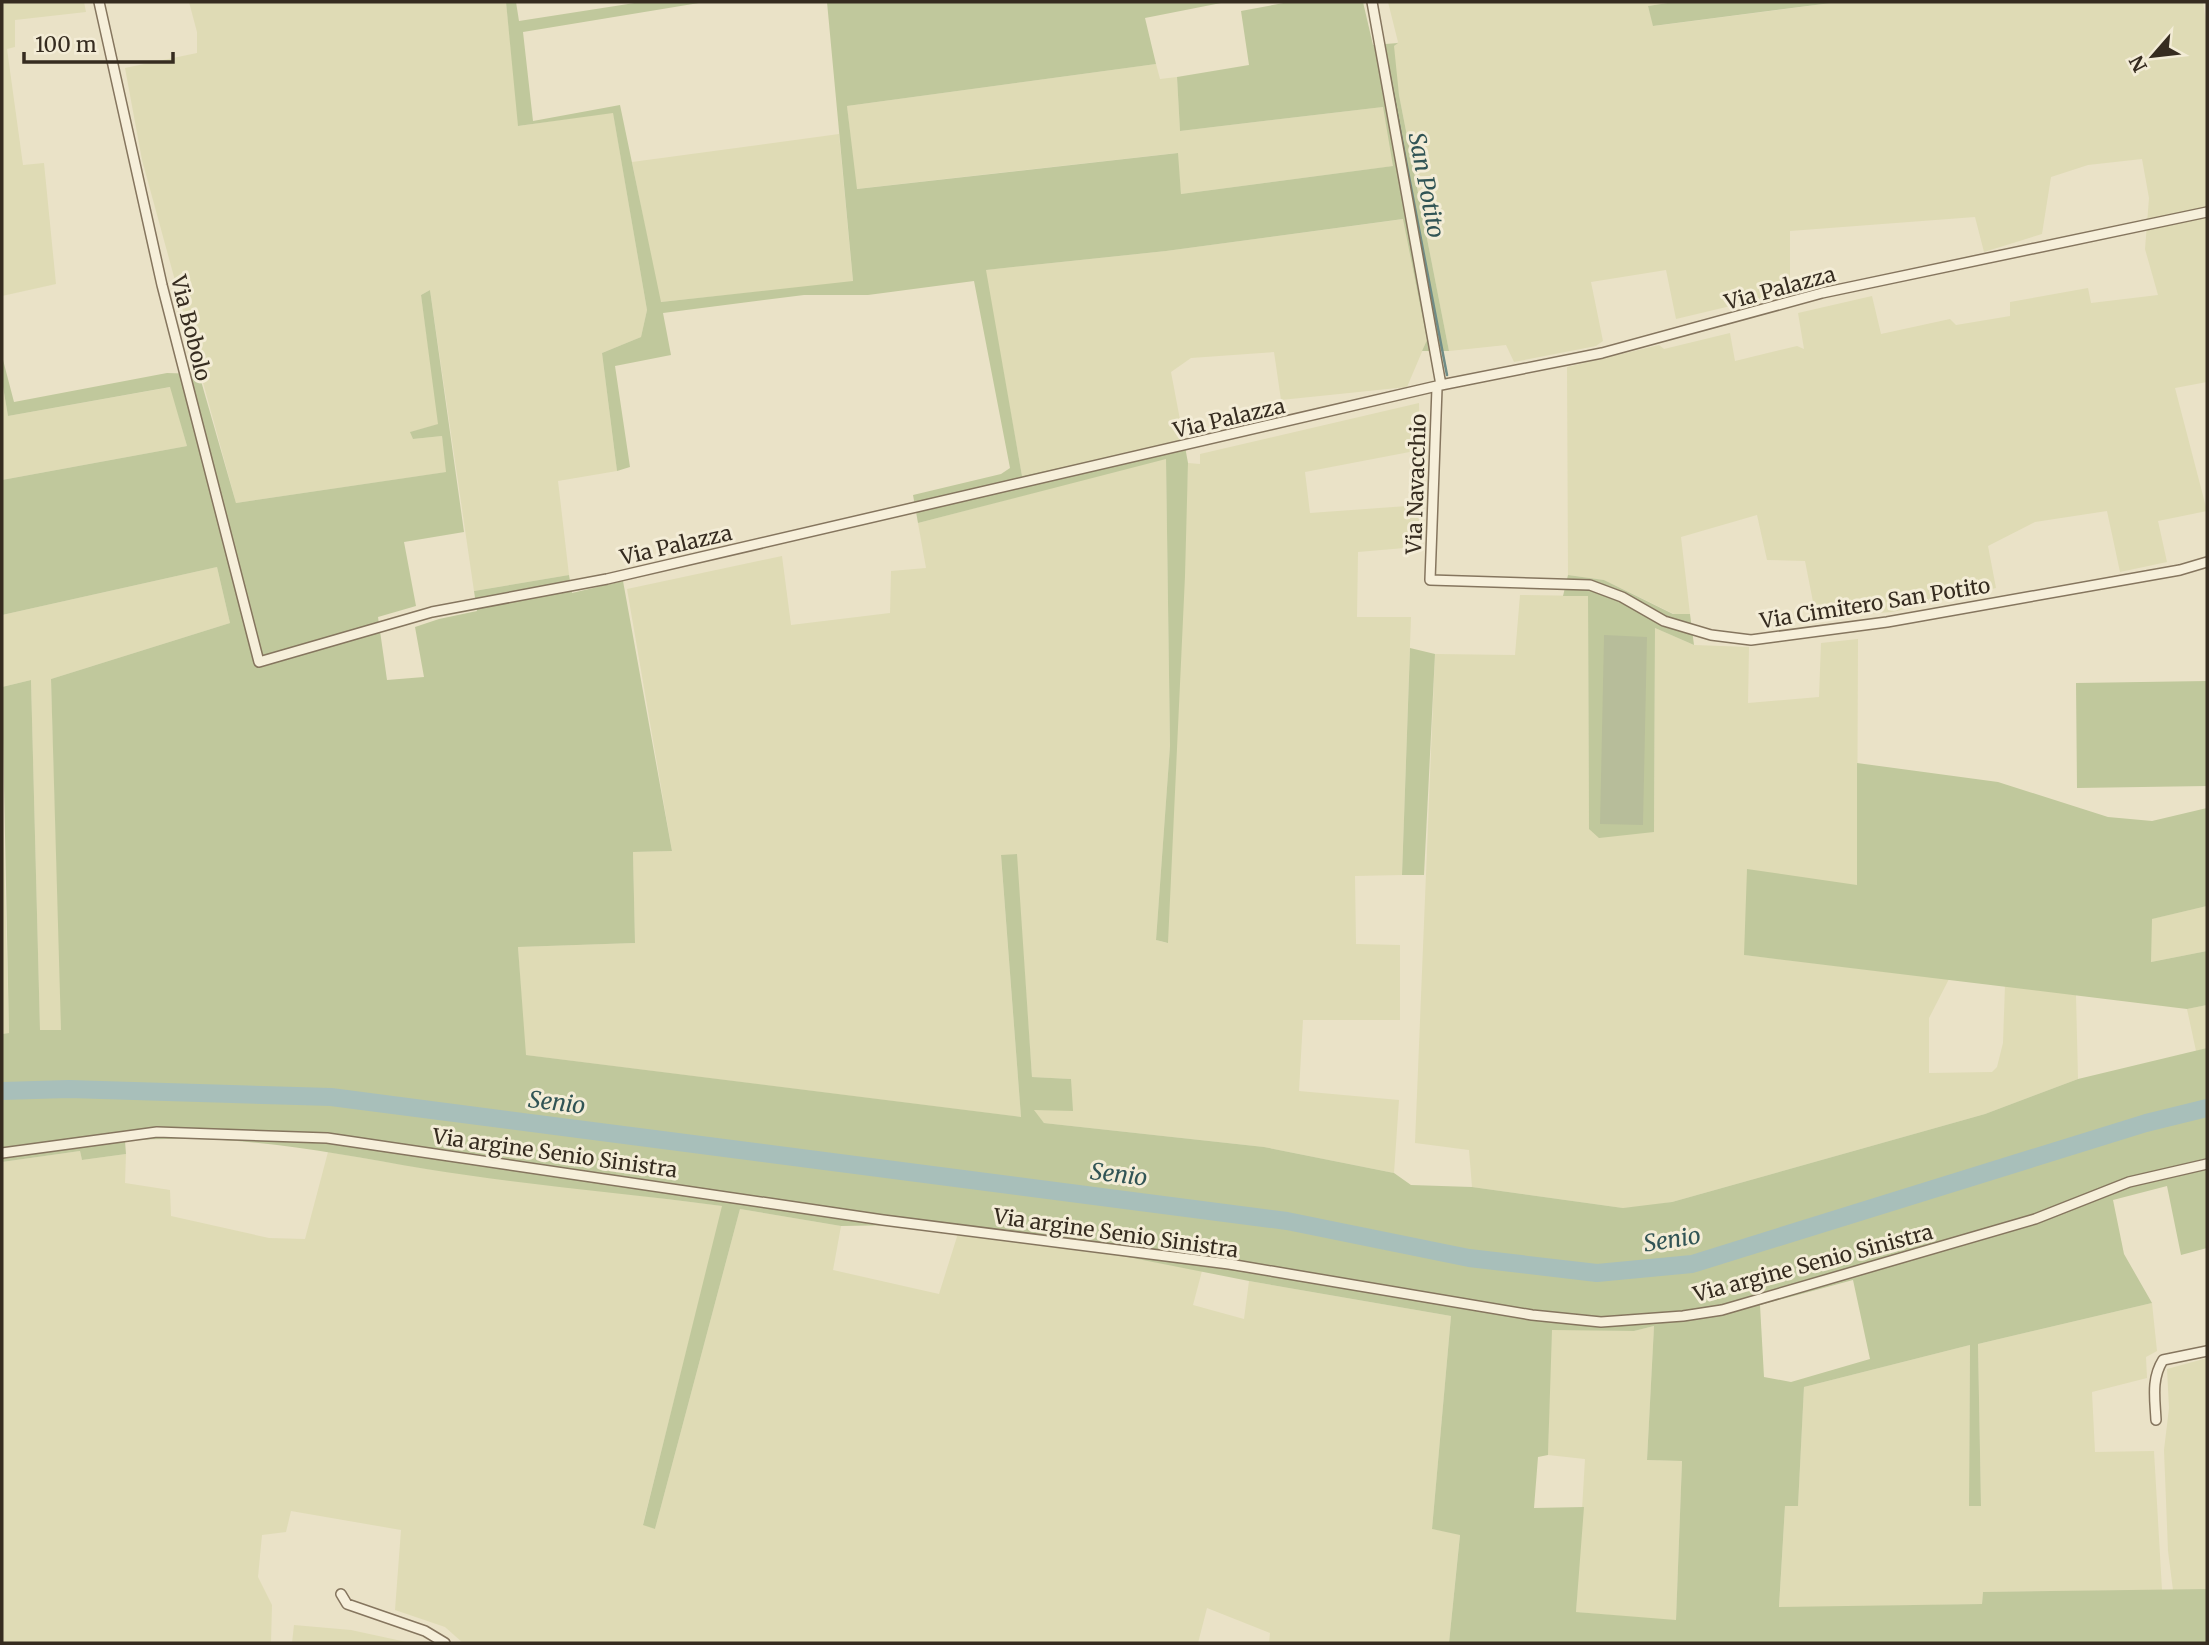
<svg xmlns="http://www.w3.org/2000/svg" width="2209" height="1645" font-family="Merriweather,serif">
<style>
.farmland{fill:#dfdbb5}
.green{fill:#c0c89c;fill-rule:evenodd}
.cemetery{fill:#b7bd9a}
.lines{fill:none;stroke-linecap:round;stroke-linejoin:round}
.stream{stroke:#6f8c87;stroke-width:2.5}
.river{stroke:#a8bfba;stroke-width:18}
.minor-casing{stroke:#85755e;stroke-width:12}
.minor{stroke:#f6efda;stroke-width:9}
.labels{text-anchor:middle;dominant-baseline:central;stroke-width:6;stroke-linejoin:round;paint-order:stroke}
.street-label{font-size:21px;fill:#362c20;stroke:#f3ecd6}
.water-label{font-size:23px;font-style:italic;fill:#315455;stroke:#f3ecd6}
</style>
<rect width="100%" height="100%" fill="#eae2c7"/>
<path class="farmland" d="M2 2H84L86 12 15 20V47L7 49 23 165 44 163 56 284 2 296Z
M189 2H506L519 126 613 112 647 310 641 337 602 353 617 471 558 481 569 575 474 591 430 290 421 295 439 424 411 432 413 439 442 436 447 472 236 503 142 160 125 68 197 53V32Z
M1388 2H1674L1648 6 1654 26 1839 2H2203L2207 28V382L2175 388 2207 511 2158 521 2167 562 2120 572 2107 511 2035 522 1988 546 1996 588 1892 612 1816 617 1805 561 1767 560 1757 515 1681 537 1690 614H1674L1604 580 1568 575 1567 367 1659 345 1664 349 1730 333 1735 361 1797 346 1804 349 1798 313 1872 296 1881 334 1950 319 1956 325 2010 316V302L2088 288 2091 303 2158 295 2145 249 2149 198 2142 159 2088 165 2051 177 2042 234 1984 252 1975 217 1790 231V292L1676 319 1666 270 1591 282 1603 341 1596 346 1514 362 1506 345 1449 351 1399 95 1393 58 1394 46 1398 42Z
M1156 64 1160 79 1177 77 1180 131 1383 107 1394 166 1181 194 1177 153 856 189 847 106Z
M839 134 853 282 660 302 632 162Z
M1404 219 1427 340 1407 387 1281 400 1274 352 1191 358 1171 372 1184 441 1022 476 985 270 1166 251Z
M2 381 8 416 171 387 187 446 2 480Z
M1419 403 1420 450 1305 472 1310 513 1421 505 1416 547 1358 552 1357 617H1411L1402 875 1355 876 1356 944 1400 945V1020H1303L1299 1091 1399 1100 1394 1173 1264 1147 1044 1123 1033 1110 1071 1079 1032 1077 1016 854 1001 856 1021 1117 525 1055 518 947 635 943 633 852 672 851 627 589 782 556 791 625 890 613 891 571 926 568 918 523 1166 458 1170 746 1156 940 1167 943 1188 463 1200 464V454Z
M217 567 230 623 51 679 62 1030 40 1031 31 680 2 687V615Z
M1520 595 1588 596 1589 828 1654 832 1655 628 1694 645 1749 647 1748 703 1819 697 1821 643 1858 639 1857 885 1744 955 1949 979 1929 1018V1073L1992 1072 1997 1067 2003 1043 2005 985 2076 995 2078 1079 1985 1114 1672 1202 1642 1207 1623 1208 1472 1187 1469 1150 1415 1143 1435 654 1515 655Z
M2 775 9 1033 2 1034Z
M2207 906V951L2151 962V919Z
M2207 1005V1048L2196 1051 2187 1009Z
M80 1151 82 1160 126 1154 125 1183 170 1190 171 1216 269 1238 305 1239 328 1152 428 1169 723 1206 643 1524 655 1529 740 1209 841 1226 833 1270 939 1294 961 1224 1202 1271 1193 1305 1244 1319 1249 1281 1451 1316 1432 1529 1460 1534 1449 1643H1269L1270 1633 1207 1608 1198 1643H463L445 1627 395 1610 401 1530 291 1511 286 1532 262 1535 258 1577 272 1605 271 1643H2V1162Z
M2152 1303 2157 1351 2146 1357 2147 1378 2092 1392 2095 1452 2154 1451 2162 1590 1983 1592 1982 1604 1779 1608 1785 1506 1798 1505 1804 1387 1970 1345 1969 1505H1981L1978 1344Z
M1654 1326 1647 1460 1682 1461 1676 1621 1576 1612 1585 1459 1548 1455 1551 1329 1634 1331Z
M2207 1358V1589L2173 1590 2168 1551 2164 1450 2169 1408 2167 1369Z
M294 1625 351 1630 411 1643H292Z"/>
<path class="green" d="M506 2H516L519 21 641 2H705L523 32 533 121 620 105 661 302 853 281 827 2 1221 3 1145 18 1156 64 847 106 857 189 1178 153 1181 194 1393 166 1383 107 1180 131 1177 77 1249 65 1241 11 1289 2H1363L1373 45 1398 43 1394 46 1399 95 1449 351H1422L1427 340 1403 219 1166 251 986 270 1022 476 1184 441 1188 463 1185 576 1168 943 1156 940 1170 746 1166 459 918 523 913 495 1001 474 1010 468 974 281 868 295H804L663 313 671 355 615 366 630 467 617 471 602 353 641 337 647 310 613 113 518 126Z
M1674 2H1839L1653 26 1648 6Z
M430 290 464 532 404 542 416 606 378 617 387 680 424 677 415 627 439 619 477 611 474 591 569 575 572 593 623 581 672 851 633 852 635 943 518 947 526 1055 1021 1117 1001 855 1017 854 1032 1077 1071 1079 1073 1111 1034 1110 1044 1123 1264 1147 1394 1173 1411 1185 1472 1187 1623 1208 1672 1202 1985 1114 2078 1079 2207 1048V1248L2181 1255 2167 1186 2113 1200 2124 1254 2152 1303 1978 1344 1981 1506H1969L1970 1345 1804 1387 1798 1506H1785L1779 1607 1982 1604 1983 1592 2207 1589V1643H1449L1460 1535 1432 1529 1451 1316 1249 1281 961 1224 841 1226 740 1209 655 1529 643 1525 722 1206C624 1193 524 1185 426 1169 321 1151 232 1132 125 1141L126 1154 82 1160 80 1151 2 1162V1034L9 1033 2 687 31 680 40 1030H61L51 679 230 623 217 567 2 615V480L187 446 170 387 8 416 2 381V356L14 402 167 373 199 374 236 503 446 472 442 436 413 439 410 432 438 424 421 295ZM1853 1280 1870 1359 1791 1382 1764 1377 1760 1305ZM1654 1326 1647 1460 1682 1461 1676 1620 1576 1612 1584 1507 1534 1508 1538 1457 1548 1455 1552 1330 1634 1331Z
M1568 575 1604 580 1673 614H1690L1694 645 1655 628 1654 832 1599 838 1589 829 1588 596H1563Z
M1410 648 1435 654 1424 875H1402Z
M2207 681V786L2077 788 2076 683Z
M1857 763 1998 782 2108 817 2152 821 2207 808V906L2152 919 2151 962 2207 951V1005L2187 1009 1744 955 1747 869 1857 885Z"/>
<path class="cemetery" d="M1604 635 1647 637 1643 825 1600 824Z"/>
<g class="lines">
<path class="stream" d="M1387 62 1447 375"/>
<path class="river" d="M2 1091 69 1089 331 1097 1287 1221 1469 1258 1597 1273 1692 1264 2146 1123 2207 1108"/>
<defs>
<path id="minor" d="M99 2 162 285 259 662 432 612 607 579 1441 385 1602 353 1822 293 2207 212
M1372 2 1441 385
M1437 388 1430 580 1590 585 1622 597 1664 621 1711 635 1751 640 1887 622 2180 570 2207 562
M2 1153 157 1132 327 1138 883 1220 1229 1264 1532 1315 1601 1322 1683 1316 1722 1310 2035 1219 2129 1182 2207 1164
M2156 1420C2155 1399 2151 1379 2163 1360L2207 1351
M341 1594 347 1604 425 1631 445 1643"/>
</defs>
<use href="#minor" class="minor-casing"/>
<use href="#minor" class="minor"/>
</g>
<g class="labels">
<g class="street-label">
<text transform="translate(1780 288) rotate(-15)">Via Palazza</text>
<text transform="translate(191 328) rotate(76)">Via Bobolo</text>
<text transform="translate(1229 418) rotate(-13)">Via Palazza</text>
<text transform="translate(1416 484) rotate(-88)">Via Navacchio</text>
<text transform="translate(676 545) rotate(-13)">Via Palazza</text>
<text transform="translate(1875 603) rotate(-9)">Via Cimitero San Potito</text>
<text transform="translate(555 1153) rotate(8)">Via argine Senio Sinistra</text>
<text transform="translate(1116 1233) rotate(8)">Via argine Senio Sinistra</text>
<text transform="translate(1813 1263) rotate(-15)">Via argine Senio Sinistra</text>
</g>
<g class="water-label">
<text transform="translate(1427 185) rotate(79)">San Potito</text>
<text transform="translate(557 1102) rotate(7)">Senio</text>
<text transform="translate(1119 1174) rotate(7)">Senio</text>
<text transform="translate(1672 1239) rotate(-9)">Senio</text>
</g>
</g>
<rect width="2209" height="1645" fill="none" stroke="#362c20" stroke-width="7"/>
<g transform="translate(2153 56) rotate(242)" stroke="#f3ecd6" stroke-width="5" paint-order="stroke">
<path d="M0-5L12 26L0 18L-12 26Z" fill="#362c20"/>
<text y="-10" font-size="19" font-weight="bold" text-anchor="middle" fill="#362c20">N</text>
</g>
<path d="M24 52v10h149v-10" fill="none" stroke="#362c20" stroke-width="3.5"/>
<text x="35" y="52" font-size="21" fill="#362c20" stroke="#f3ecd6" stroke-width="5" paint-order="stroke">100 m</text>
</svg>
